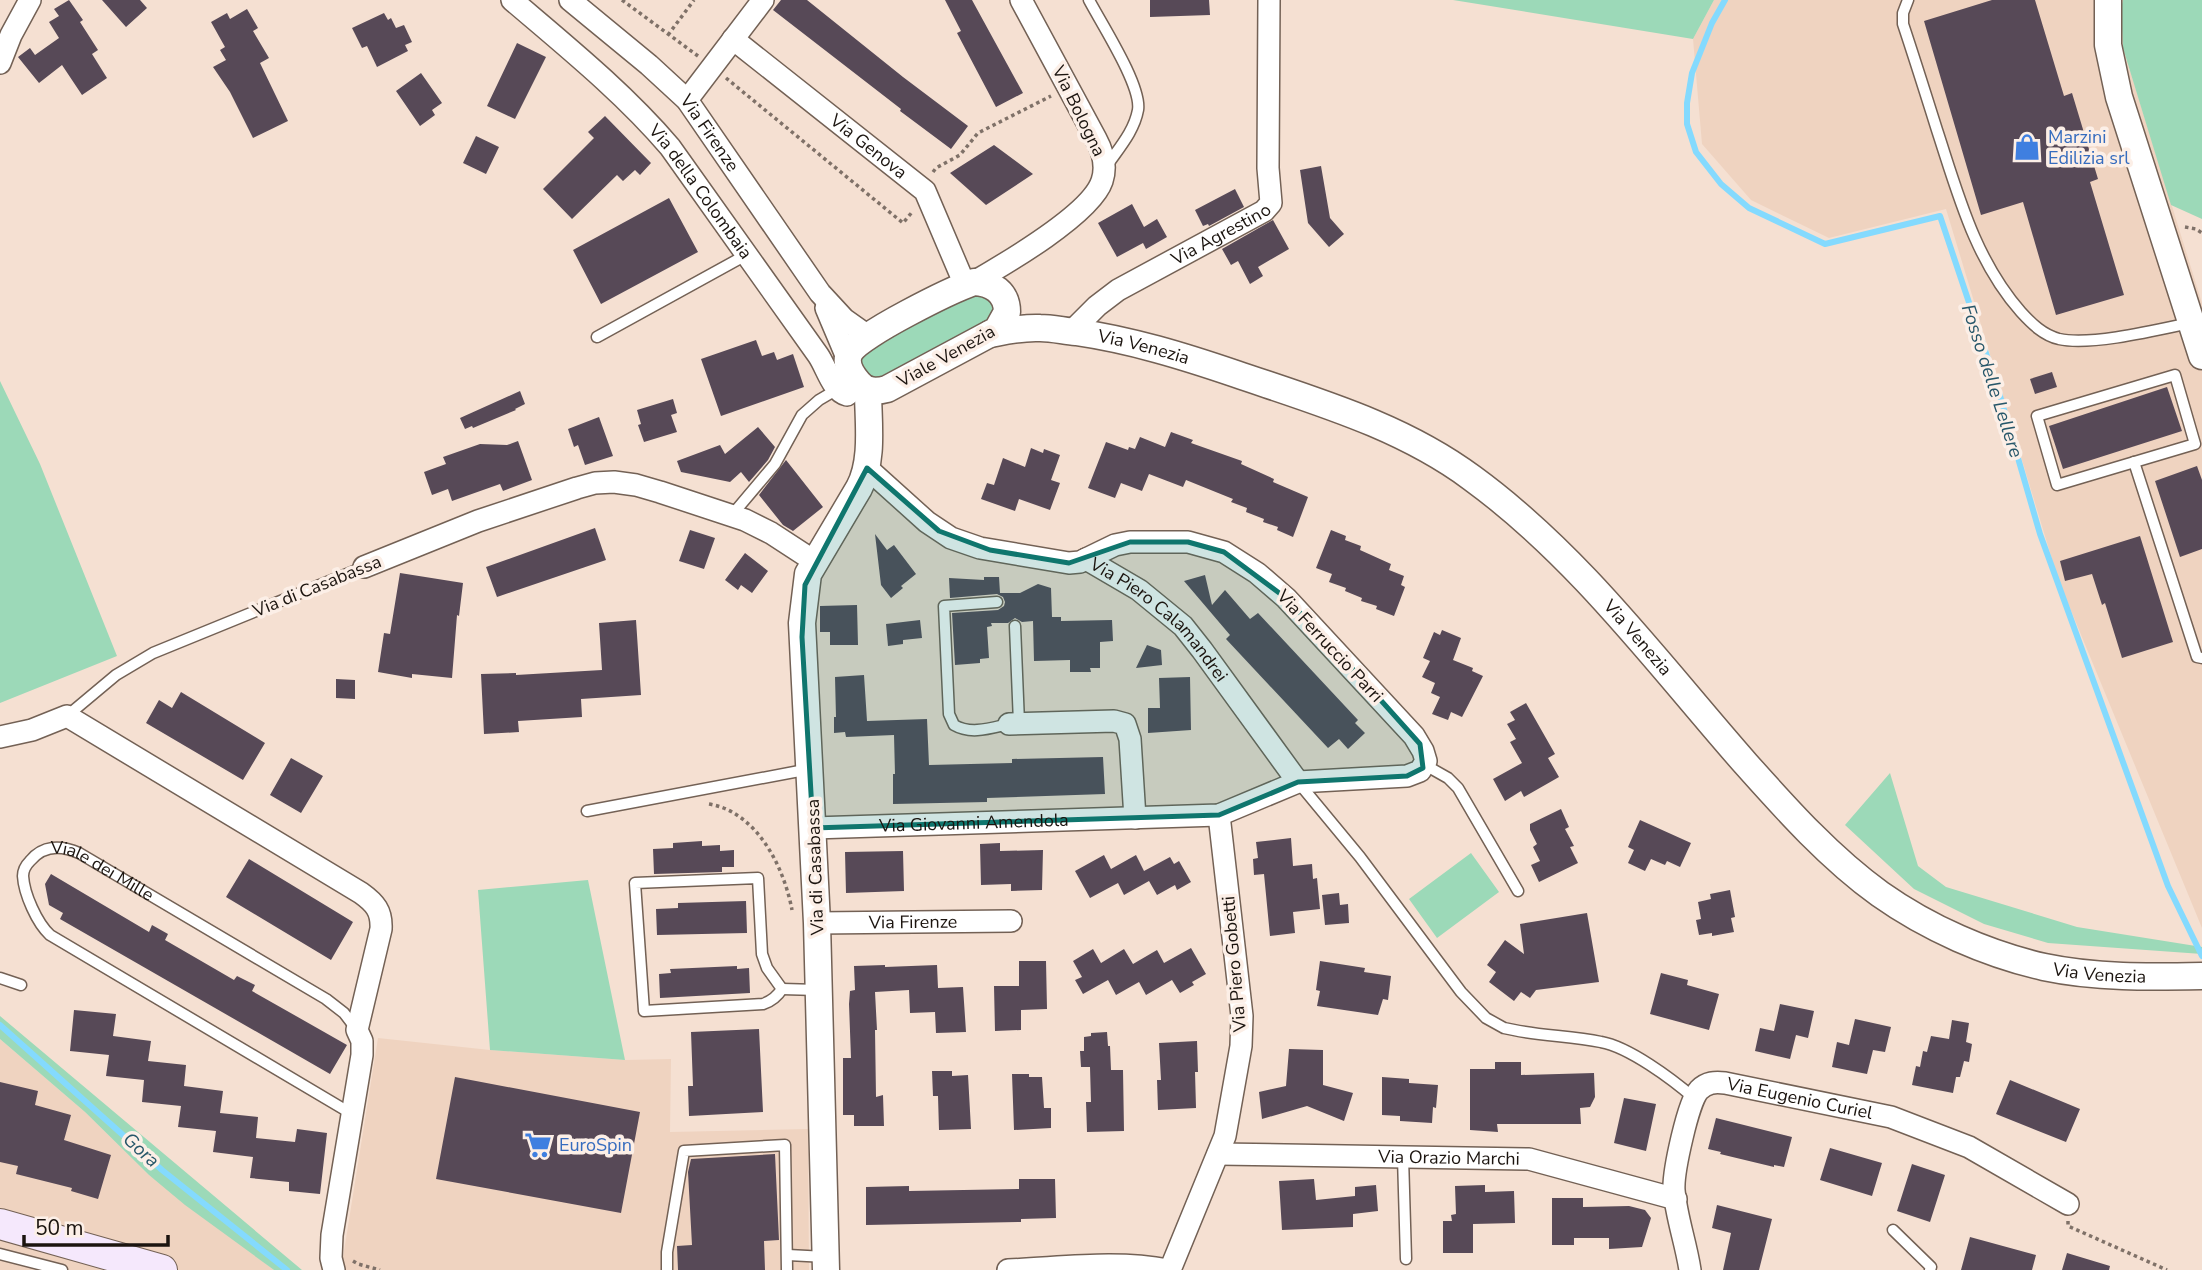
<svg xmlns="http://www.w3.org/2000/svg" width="2202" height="1270" font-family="'Nunito Sans',sans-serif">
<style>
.built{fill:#efd3c0}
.green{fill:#9cd9b8}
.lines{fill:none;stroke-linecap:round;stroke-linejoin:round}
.stream{stroke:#84dafe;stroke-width:6}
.building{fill:#574957}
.service-casing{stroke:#736155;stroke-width:13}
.minor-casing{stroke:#736155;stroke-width:24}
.tertiary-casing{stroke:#736155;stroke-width:29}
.secondary-casing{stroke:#736155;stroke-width:32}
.path{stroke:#7f7168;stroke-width:3.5;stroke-dasharray:3.5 3.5;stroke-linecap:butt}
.service{stroke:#fff;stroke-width:10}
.minor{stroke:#fff;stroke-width:21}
.tertiary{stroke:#fff;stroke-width:26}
.secondary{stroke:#f5e8fc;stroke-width:30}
.marked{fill:#0f766e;fill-opacity:0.2;stroke:#0f766e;stroke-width:5;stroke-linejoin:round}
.labels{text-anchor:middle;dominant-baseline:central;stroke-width:7;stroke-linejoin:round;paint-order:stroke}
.street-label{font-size:18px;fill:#1b140f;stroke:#fcefe7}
.shop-label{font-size:18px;fill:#366cbe;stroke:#fcefe7;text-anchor:start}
.water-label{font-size:19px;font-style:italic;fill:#27576a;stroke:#fcefe7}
</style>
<rect width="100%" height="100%" fill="#f5e0d2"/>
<path class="built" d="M1714 0H2123L2121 9 2123 48 2202 303V928L2058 579 1946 209 1829 238 1751 200 1702 144 1693 39Z
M378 1038 490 1050 625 1060 671 1059 670 1132 808 1129 809 1270H341Z
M0 1039 85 1112 149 1175 274 1270H0Z"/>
<path class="green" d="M1453 0H1714L1693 39Z
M2123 0H2202V219L2171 205 2123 48 2121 8Z
M961 294 993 297 995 318 879 382 862 371 859 357Z
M0 381 40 464 117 656 0 703Z
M1890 773 1918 866 1946 887 2077 927 2202 947V954L2048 943 1984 924 1914 889 1845 825Z
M1471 853 1499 892 1437 938 1409 899Z
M588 880 625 1060 490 1050 478 890Z
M0 1016 302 1270H274L185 1205 149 1175 85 1112 0 1039Z"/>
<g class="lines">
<path class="stream" d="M1725 0 1712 23 1692 73 1687 103V124L1696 152 1721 184 1749 208 1825 244 1940 216 1998 389 2040 534 2168 886 2202 956
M0 1025 162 1170 287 1270"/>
</g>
<path class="building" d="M69 0 83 20 80 22 98 50 92 54 107 78 82 95 62 65 39 83 18 57 30 48 35 55 59 38 49 22 59 16 54 9Z
M102 0H140L147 8 126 27Z
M781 0H807L903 77 968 126 951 149 900 111 901 109 773 10Z
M945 0H972L1023 93 996 107 957 33 961 31Z
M1150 0H1209L1210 15 1150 17Z
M1992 0H2035L2064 96 2072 93 2098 179 2090 182 2124 295 2056 315 2023 202 1981 215 1924 21Z
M247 9 258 28 253 31 269 58 260 63 288 121 253 138 230 92 213 67 226 60 220 50 225 47 211 22 227 13 230 19Z
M384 13 388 20 391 18 396 28 404 25 412 42 405 45 408 51 377 67 367 46 362 48 352 28Z
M517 43 546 57 515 119 487 106Z
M421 73 442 103 432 110 435 115 420 126 396 91Z
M605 116 651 163 640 175 635 170 623 181 617 175 572 219 543 189 594 138 588 132Z
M476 136 499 147 486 174 463 163Z
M994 145 1033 174 986 205 950 173Z
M1321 166 1330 218 1344 234 1329 247 1308 223 1300 170Z
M1235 189 1244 207 1209 226 1208 224 1203 226 1195 210Z
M669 198 698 252 601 304 573 250Z
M1132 204 1144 227 1157 219 1167 237 1146 249 1143 243 1117 257 1098 223Z
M1273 220 1289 249 1258 267 1263 276 1250 284 1238 261 1231 265 1222 249Z
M756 340 762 356 774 352 777 360 793 354 804 387 721 416 701 359Z
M2052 372 2057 387 2035 394 2030 379Z
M2167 387 2182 431 2063 469 2049 426Z
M520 391 525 404 515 409 516 410 473 428 472 426 465 429 460 418Z
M673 399 677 413 671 415 677 432 644 442 638 425 641 424 637 410Z
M599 417 613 456 585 465 578 445 574 447 568 429Z
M758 427 775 447 768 460 749 482 741 472 730 482 681 472 677 461 720 445 725 454Z
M1171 432 1193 440 1191 443 1242 461 1241 464 1274 479 1273 482 1308 497 1293 537 1277 530 1278 527 1263 522 1264 519 1246 512 1247 508 1231 502 1233 499 1186 480 1183 487 1149 474 1142 491 1121 483 1115 498 1088 488 1106 442 1128 450 1129 447 1135 449 1140 437 1165 447Z
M518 441 532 480 503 491 500 484 452 501 448 489 432 495 424 472 446 464 443 457 480 444 507 445Z
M1031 448 1043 453 1044 449 1060 455 1051 480 1060 483 1050 510 1019 499 1015 511 981 499 987 483 994 485 1003 458 1025 467Z
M786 460 823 507 793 531 783 525 759 495Z
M2197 466 2202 480V549L2180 557 2155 481Z
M595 528 606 560 497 597 486 567Z
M690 530 715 538 704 569 679 561Z
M1331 530 1346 536 1345 540 1361 546 1360 550 1391 564 1389 570 1404 576 1401 585 1405 587 1394 616 1376 609 1377 606 1361 601 1362 598 1345 591 1346 588 1329 582 1332 574 1316 568Z
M875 534 887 550 894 545 916 574 901 586 903 588 891 598 881 585Z
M2140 536 2173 642 2122 658 2105 603 2102 605 2092 574 2065 581 2060 561Z
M745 553 768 571 752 593 741 585 738 590 725 580Z
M400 573 463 583 459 616 457 615 452 678 412 674V678L378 672 384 633 390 634Z
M1205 575 1212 605 1225 590 1250 619 1258 613 1358 720 1355 723 1365 733 1348 749 1339 739 1328 748 1226 639 1230 635 1184 581Z
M984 577H999L1000 593H1020L1038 584 1051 588 1052 617H1061V621L1112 620 1113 641 1100 642V668H1090L1091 672H1070V660L1034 661 1033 621 1022 622 1015 618 1008 623H991L992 626 987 627 989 658 980 659V663L955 665 952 613 998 610 1004 606 1005 602 1003 597 997 594 950 598 949 578 984 580Z
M857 605 858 645H830V632H820V606Z
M636 620 641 695 581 699 582 717 518 721 519 732 484 734 481 674 516 673V675L602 670 599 623Z
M920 620 922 638 903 640V644L888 646 886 624Z
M1442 630 1461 638 1453 660 1473 668 1472 671 1483 676 1462 717 1451 712 1448 720 1432 714 1440 697 1431 693 1435 683 1422 677 1430 661 1423 658 1434 632 1440 635Z
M1147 645 1161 650 1162 665 1136 668Z
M864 675 867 721 927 719 929 765 1012 763V759L1103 757 1105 794 987 798V802L893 804V774H895L894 735 846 737 845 732 834 733V717H836L835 677Z
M1190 677 1191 730 1148 733V708H1160L1159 678Z
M336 679 355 680V699L336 698Z
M181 692 265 743 243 780 146 723 159 700 172 708Z
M1526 703 1555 754 1548 758 1559 777 1524 797 1521 791 1505 801 1493 779 1522 763 1510 742 1516 739 1507 724 1515 720 1510 712Z
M291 758 323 776 301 813 270 795Z
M1561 809 1569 827 1565 829 1574 846 1570 847 1578 863 1539 882 1531 865 1540 861 1533 847 1537 844 1530 830V824Z
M1640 820 1691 843 1680 867 1667 861 1665 865 1651 859 1645 871 1628 863 1634 850 1628 847Z
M1291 838 1293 866 1312 864 1313 879 1317 878 1320 909 1293 912 1295 933 1270 936 1264 874 1254 875 1253 859 1258 858 1256 842Z
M702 841V846L720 845V851L734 850V867H722V872L654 874 653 849 673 848V843Z
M1000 843V851L1043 850 1042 890 1011 891V884L981 885 980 844Z
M903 851 904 891 846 893 845 852Z
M1104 855 1111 869 1136 855 1144 871 1170 857 1174 864 1179 861 1191 882 1177 890 1175 885 1157 895 1149 881 1124 895 1118 883 1090 898 1075 871Z
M249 859 353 922 331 960 226 897Z
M51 874 149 932 152 925 168 934 165 940 234 980 237 976 255 985 252 991 347 1045 330 1074 60 919 63 913 49 905 45 884Z
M1730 890 1735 917 1731 918 1734 932 1712 936V933L1699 935 1696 920 1701 919 1698 902 1711 899 1710 894Z
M1339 893 1340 905 1348 904 1349 923 1325 925 1322 895Z
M746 901 747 933 657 935 656 909 678 908V903Z
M1587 913 1599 982 1536 990 1530 998 1521 992 1514 1001 1489 982 1496 972 1487 965 1505 940 1524 954 1520 924Z
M1191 948 1206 974 1192 982 1194 985 1180 993 1172 980 1146 995 1139 982 1116 995 1108 980 1083 994 1075 980 1082 977 1073 961 1093 949 1101 963 1124 949 1133 964 1157 950 1164 963Z
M1019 961H1046L1047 1009 1021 1010V1030L995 1031 994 986H1019Z
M1320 961 1365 968 1364 972 1391 976 1388 1000 1383 999 1378 1015 1317 1006 1320 991 1316 990Z
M885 965V967L937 965 938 988 963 987 966 1032 936 1033 935 1012 910 1013 909 990 875 992 877 1030H875L876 1097 883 1095 884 1126H854V1115H843V1058H851L849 1004 850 991 855 990 854 966Z
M737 966V969L749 968 750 993 660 998 659 974 671 973 670 969Z
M1661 973 1688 980 1687 985 1719 994 1709 1030 1650 1014Z
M1780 1004 1814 1011 1808 1038 1796 1035 1790 1059 1755 1051 1760 1028 1774 1031Z
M74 1010 116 1014 113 1036 151 1041 148 1061 186 1065 184 1086 223 1091 220 1113 258 1117 256 1138 295 1142 297 1129 327 1133 320 1194 289 1191V1182L250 1178 253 1157 213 1152 216 1131 178 1127 181 1106 142 1102 144 1080 106 1076 109 1055 70 1051Z
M1855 1019 1891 1027 1885 1052 1873 1050 1867 1074 1832 1067 1837 1042 1849 1045Z
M1952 1020 1969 1023 1966 1042 1972 1044 1969 1062 1964 1061 1960 1077H1956L1953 1093 1912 1085 1916 1066 1920 1067 1923 1051 1927 1052 1931 1036 1949 1039Z
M759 1029 763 1112 689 1116 688 1086H693L691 1032Z
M1107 1032 1108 1046H1110L1111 1070H1123L1124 1131 1087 1132 1086 1102H1091L1090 1067H1081L1080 1051H1084V1037L1091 1036V1033Z
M1197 1041 1198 1072H1195L1196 1108 1158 1110 1157 1080H1161L1159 1043Z
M1289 1049 1323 1050V1085L1353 1093 1344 1121 1307 1106 1262 1119 1259 1092 1286 1086Z
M1495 1062H1521V1075L1594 1073 1595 1097 1590 1107 1580 1108 1581 1124H1497L1498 1132 1470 1130V1069H1495Z
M932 1071H952V1076L968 1075 971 1129 939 1130 938 1096H933Z
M1012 1074H1029V1077H1042L1044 1108H1051V1128L1014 1130Z
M455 1077 640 1112 621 1213 436 1179Z
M1382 1077 1409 1079V1083L1438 1085 1436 1108 1433 1107 1432 1123 1400 1121V1116L1382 1115Z
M2010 1080 2080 1109 2066 1142 1996 1114Z
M0 1082 38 1091 35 1105 71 1115 64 1140 111 1155 98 1199 71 1191 72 1188 16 1174 18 1166 0 1162Z
M1624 1098 1656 1104 1646 1151 1614 1143Z
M1716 1118 1792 1137 1784 1167 1774 1165V1167L1720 1154 1721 1152 1708 1149Z
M1830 1148 1882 1163 1872 1196 1820 1180Z
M775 1154 779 1240 764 1241 765 1270H678L677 1246 692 1245 688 1172 691 1159Z
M1912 1164 1945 1175 1930 1222 1897 1211Z
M1019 1179H1055L1056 1218 1021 1219V1222L866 1225V1187L909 1186V1191L1019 1189Z
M1314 1179 1316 1200 1355 1196V1187L1376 1185 1378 1211 1353 1214V1227L1282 1230 1279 1181Z
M1485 1185V1192L1514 1191 1515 1223 1473 1224V1253H1443V1221H1452L1451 1215 1456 1214 1455 1186Z
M1552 1198H1583V1207L1629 1206 1645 1210 1651 1218 1642 1247 1609 1249V1238H1574V1245H1552Z
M1717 1205 1772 1219 1759 1270H1723L1731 1233 1712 1228Z
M1970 1237 2036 1255 2032 1270H1961Z
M2067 1253 2110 1266 2109 1270H2062Z"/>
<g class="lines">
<defs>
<g id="service">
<path d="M1089 0C1101 23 1142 86 1138 110 1134 132 1118 149 1106 167"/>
<path d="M1908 0 1903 13V24C1915 60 1926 95 1937 130 1958 194 1975 260 2021 312 2032 324 2043 335 2059 339 2091 346 2157 330 2190 323"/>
<path d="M597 337 746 255"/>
<path d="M2175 375 2195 444 2057 485 2037 416Z"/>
<path d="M2134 462 2197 657 2202 658"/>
<path d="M732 515 775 464 802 415 819 400 836 390"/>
<path d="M997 602 944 606 949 714 954 725C971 735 991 728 1009 724"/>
<path d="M1015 626 1019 723"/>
<path d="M67 716 116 675 153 653 364 567"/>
<path d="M1425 765 1448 778 1458 788 1518 891"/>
<path d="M1298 782 1360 857 1461 992 1486 1018 1504 1028 1514 1030C1542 1036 1572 1036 1601 1042 1629 1047 1672 1079 1694 1098"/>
<path d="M587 811 810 769"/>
<path d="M758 878 762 954 767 968 782 989C777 997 772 1001 763 1004L644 1011 635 883Z"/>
<path d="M0 978 21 985"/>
<path d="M782 989 818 990"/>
<path id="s1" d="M352 1114 50 935C37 923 24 894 23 876 23 870 26 865 30 861 43 845 61 845 79 853L326 999 344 1013 357 1030"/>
<path d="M1403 1157 1406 1259"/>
<path d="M1893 1230 1931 1267 1930 1270"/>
<path d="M0 1254 62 1270"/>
<path d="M788 1255 826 1257"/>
<path d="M667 1270V1252L684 1151 785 1145 787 1270"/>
</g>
<g id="minor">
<path id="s2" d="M512 0C566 46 624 93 670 147L818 355C827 368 832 391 847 395L859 384"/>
<path id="s3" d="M570 0 649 65 687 100 820 293 844 319 868 336"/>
<path id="s4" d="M733 39 925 191 965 285"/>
<path d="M0 63 11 35 30 0"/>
<path d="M687 100 763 0"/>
<path d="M974 282C1005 264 1091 214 1102 181 1107 166 1103 152 1096 139L1021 0"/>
<path d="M826 308 848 360"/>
<path id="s5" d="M1071 332 1097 306 1118 290 1264 211 1271 203 1268 168 1269 0"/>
<path id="s6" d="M1086 559 1139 590 1183 626 1202 650 1298 782"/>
<path d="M364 567 478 521 577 488 595 483 614 482 636 485 660 492 745 520 771 533 814 561"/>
<path d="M1009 724 1114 721 1125 724 1130 739 1135 818"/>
<path d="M0 737 32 730 67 716 361 893C375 903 382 911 381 929L357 1030 362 1041V1055L332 1235 331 1258 334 1270"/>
<path id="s7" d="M813 828 1219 815 1298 782 1407 776 1420 771 1426 761 1423 751 1414 736 1286 598 1257 573 1224 552 1188 542H1130L1115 545 1080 562 1069 563 980 548 951 538 927 522 867 468"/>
<path id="s8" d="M817 923 1011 921"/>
<path id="s9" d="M1218 1154 1529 1159 1676 1199"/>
<path d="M1008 1270C1061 1268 1116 1260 1168 1270"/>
<path d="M1170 1270 1225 1136 1241 1046 1242 1016 1219 815"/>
<path id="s10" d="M1690 1270C1686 1243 1676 1216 1674 1190 1673 1172 1688 1102 1699 1090 1707 1082 1715 1082 1725 1083L1891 1117 1969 1147 2068 1204"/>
</g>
<g id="tertiary">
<path d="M2108 0V45L2119 97 2202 356"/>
<path d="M974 282C992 283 1007 292 1007 312L997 330 887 389C876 392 866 392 858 382 851 374 844 363 850 352 861 334 951 290 974 282Z"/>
<path id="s11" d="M990 334C1006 331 1023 327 1040 328 1052 328 1064 331 1076 332 1131 340 1183 356 1236 374 1318 402 1402 426 1472 478 1579 556 1659 665 1746 764 1787 810 1830 858 1880 894 1928 928 1987 954 2044 967 2096 978 2149 977 2202 976"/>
<path d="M826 1270 817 923 802 623 808 574 859 488C874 460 868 421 868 390"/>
</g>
<path id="secondary" d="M0 1224 162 1270"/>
</defs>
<use href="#service" class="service-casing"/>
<use href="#minor" class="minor-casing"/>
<use href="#tertiary" class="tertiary-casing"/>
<use href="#secondary" class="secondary-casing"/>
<path class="path" d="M622 0 698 56
M668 35 694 0
M726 78 903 223 913 211
M933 172 936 168 960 155 978 133 1051 96
M2185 227 2196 229 2202 233
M709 804C757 812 784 867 792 910
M2068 1221V1226L2167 1270
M353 1261 358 1264 380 1270"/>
<use href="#service" class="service"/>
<use href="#minor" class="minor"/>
<use href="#tertiary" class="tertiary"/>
<use href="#secondary" class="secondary"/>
</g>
<path class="marked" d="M867 468 939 531 990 550 1069 563 1130 542H1188L1224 552 1286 598 1360 677 1420 744 1423 768 1407 776 1298 782 1219 815 813 828 802 637 805 585Z"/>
<defs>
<symbol id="shop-bare" viewBox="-9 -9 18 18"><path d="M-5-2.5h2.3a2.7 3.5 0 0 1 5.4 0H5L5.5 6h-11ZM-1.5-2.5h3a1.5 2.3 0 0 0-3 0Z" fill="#3f7fe0" stroke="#fcefe7" stroke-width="2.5" paint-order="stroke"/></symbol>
<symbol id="supermarket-bare" viewBox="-9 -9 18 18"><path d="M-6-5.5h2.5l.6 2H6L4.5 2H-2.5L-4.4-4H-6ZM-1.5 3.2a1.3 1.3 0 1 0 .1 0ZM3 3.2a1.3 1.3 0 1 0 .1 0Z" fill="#3f7fe0" stroke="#fcefe7" stroke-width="2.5" paint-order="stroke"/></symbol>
</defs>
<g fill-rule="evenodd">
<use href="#shop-bare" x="2008" y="128" width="38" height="38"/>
<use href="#supermarket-bare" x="519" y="1126" width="38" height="38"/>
</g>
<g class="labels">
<g class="street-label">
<text transform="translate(1079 111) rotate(64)">Via Bologna</text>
<text stroke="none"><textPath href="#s3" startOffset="194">Via Firenze</textPath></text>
<text stroke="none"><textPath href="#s4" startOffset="173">Via Genova</textPath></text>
<text stroke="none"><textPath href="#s2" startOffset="270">Via della Colombaia</textPath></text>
<text stroke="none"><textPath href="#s5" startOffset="180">Via Agrestino</textPath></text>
<text stroke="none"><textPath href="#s11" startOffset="156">Via Venezia</textPath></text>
<text transform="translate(946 356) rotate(-29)">Viale Venezia</text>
<text transform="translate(317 586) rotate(-22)">Via di Casabassa</text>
<text stroke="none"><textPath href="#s6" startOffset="96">Via Piero Calamandrei</textPath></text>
<text stroke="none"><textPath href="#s11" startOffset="742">Via Venezia</textPath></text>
<text transform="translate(1330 646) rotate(47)">Via Ferruccio Parri</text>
<text stroke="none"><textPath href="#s7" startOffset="161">Via Giovanni Amendola</textPath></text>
<text transform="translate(815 867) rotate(-92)">Via di Casabassa</text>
<text stroke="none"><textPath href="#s1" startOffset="516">Viale dei Mille</textPath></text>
<text stroke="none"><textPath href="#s8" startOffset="96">Via Firenze</textPath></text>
<text transform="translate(1234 964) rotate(-95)">Via Piero Gobetti</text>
<text stroke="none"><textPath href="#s11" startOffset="1332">Via Venezia</textPath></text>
<text stroke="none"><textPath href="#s10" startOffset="290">Via Eugenio Curiel</textPath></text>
<text stroke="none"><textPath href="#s9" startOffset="231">Via Orazio Marchi</textPath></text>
</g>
<g class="shop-label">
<text x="2048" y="137">Marzini<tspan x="2048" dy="21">Edilizia srl</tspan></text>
<text x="559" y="1145">EuroSpin</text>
</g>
<g class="water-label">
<text transform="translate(1992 381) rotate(72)">Fosso delle Lellere</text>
<text transform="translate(141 1150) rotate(42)">Gora</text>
</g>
</g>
<path d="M24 1235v10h144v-10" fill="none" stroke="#1b140f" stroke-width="3.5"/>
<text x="35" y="1235" font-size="21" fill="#1b140f" stroke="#fcefe7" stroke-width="5" paint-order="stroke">50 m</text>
</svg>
